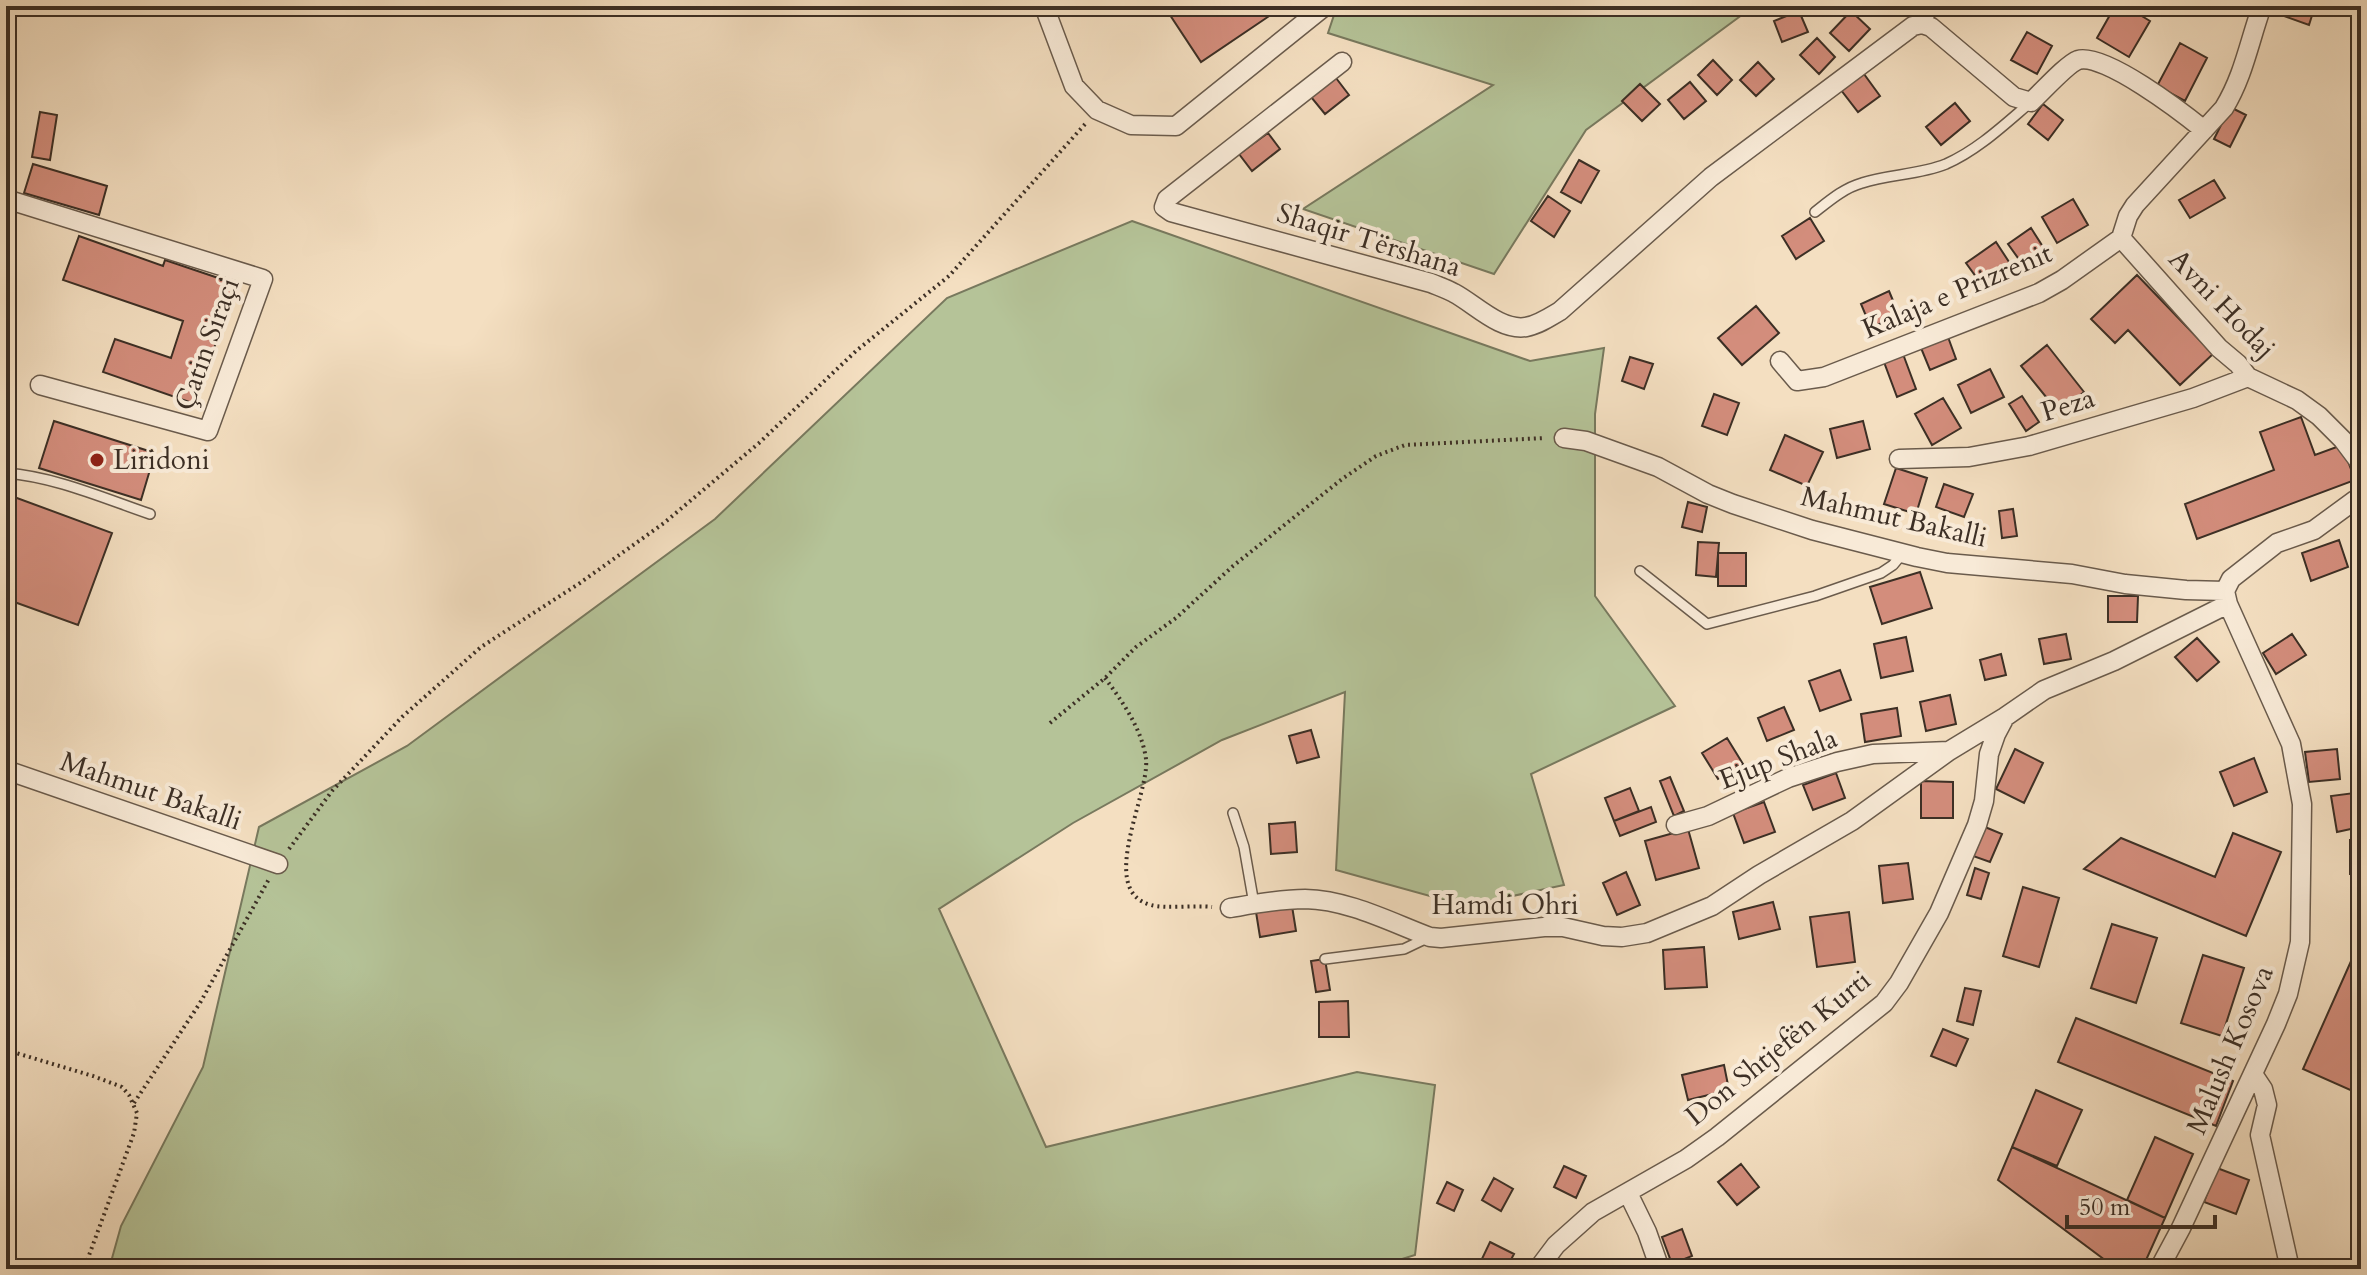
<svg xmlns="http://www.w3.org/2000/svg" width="2367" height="1275" font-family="Cardo,serif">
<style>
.green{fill:#b5c398;stroke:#78795e;stroke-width:2}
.building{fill:#d38d7c;stroke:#3c2f25;stroke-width:2}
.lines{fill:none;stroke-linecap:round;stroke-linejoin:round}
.lane-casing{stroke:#6a5b4c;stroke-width:12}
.street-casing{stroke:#6a5b4c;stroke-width:21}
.path{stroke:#3c2f25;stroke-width:4;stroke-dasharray:2 4;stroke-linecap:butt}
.lane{stroke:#f8ead7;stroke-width:9}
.street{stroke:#f8ead7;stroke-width:18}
.poi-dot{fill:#8f2418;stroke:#f8ead7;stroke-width:3}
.labels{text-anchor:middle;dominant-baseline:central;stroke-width:8;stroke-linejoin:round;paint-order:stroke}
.street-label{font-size:28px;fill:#3c2f25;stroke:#f8ead7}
.poi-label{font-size:28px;fill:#3c2f25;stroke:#f8ead7;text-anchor:start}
</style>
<rect width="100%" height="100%" fill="#f4dfc1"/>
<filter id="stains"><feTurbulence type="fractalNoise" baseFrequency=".0025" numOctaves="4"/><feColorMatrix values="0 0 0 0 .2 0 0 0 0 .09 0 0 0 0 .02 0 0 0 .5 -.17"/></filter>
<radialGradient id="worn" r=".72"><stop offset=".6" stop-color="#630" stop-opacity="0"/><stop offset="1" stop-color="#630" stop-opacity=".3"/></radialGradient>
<path class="green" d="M1337 6H1754L1586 130 1494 274 1303 209 1493 85 1328 33Z
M1132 221 1530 361 1604 348 1595 414V596L1675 706 1531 774 1564 885 1466 906 1336 870 1345 692 1222 740 1073 823 939 909 1046 1147 1357 1072 1435 1085 1415 1255 1370 1269H109L121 1226 203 1067 259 827 407 746 715 519 947 298Z"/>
<path class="building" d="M1177 6H1284L1201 62 1168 12Z
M2115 6H2125L2150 21 2129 57 2097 38Z
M2275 6H2315L2309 25 2273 12Z
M1799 11 1808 32 1782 42 1774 21Z
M1851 11 1870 29 1849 51 1830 33Z
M2027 32 2052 46 2037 74 2011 60Z
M1817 38 1835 57 1819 74 1800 55Z
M2180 43 2207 58 2185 101 2157 86Z
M1713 60 1732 80 1717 95 1698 75Z
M1758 62 1774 79 1756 96 1740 80Z
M1864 74 1880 96 1858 112 1841 90Z
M1336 78 1349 95 1325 114 1311 97Z
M1690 82 1706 101 1684 119 1668 100Z
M1640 84 1660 104 1642 121 1622 101Z
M1955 103 1970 121 1941 145 1926 127Z
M2043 104 2063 120 2048 140 2028 124Z
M2230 107 2246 115 2230 147 2214 139Z
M40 112 57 115 50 160 32 157Z
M1268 133 1280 149 1252 171 1239 154Z
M1579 160 1599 171 1581 203 1561 192Z
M33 164 107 186 99 215 24 193Z
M2214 180 2225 198 2190 218 2179 200Z
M1548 196 1570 211 1554 237 1531 221Z
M2073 199 2088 225 2057 243 2042 217Z
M1810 218 1824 241 1796 259 1782 236Z
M2031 228 2045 250 2023 265 2008 244Z
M79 236 163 266 165 260 236 284 195 404 103 372 115 339 171 358 183 321 63 280Z
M1996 242 2011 265 1982 285 1966 263Z
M2137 275 2213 354 2180 385 2128 330 2115 343 2091 319Z
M1889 291 1899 315 1871 328 1861 304Z
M1756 306 1779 333 1742 365 1718 338Z
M1948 337 1956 359 1930 370 1921 348Z
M2047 345 2084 392 2059 413 2021 366Z
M1903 354 1916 389 1897 397 1884 362Z
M1630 357 1653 364 1644 389 1622 381Z
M1990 369 2004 397 1971 413 1958 385Z
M1714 394 1739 403 1727 435 1702 426Z
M2022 396 2039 422 2026 431 2009 404Z
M1943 398 1961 428 1932 445 1915 414Z
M2301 417 2315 455 2342 445 2355 480 2197 539 2185 504 2274 470 2260 432Z
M54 421 155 453 141 500 39 468Z
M1863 421 1870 449 1837 458 1830 429Z
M1785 435 1823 452 1807 486 1770 470Z
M1896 468 1927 478 1916 514 1884 504Z
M1944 484 1973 494 1964 517 1936 507Z
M6 494 112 533 78 625 6 599Z
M1688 502 1707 507 1702 532 1682 527Z
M2361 508V541L2355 542 2351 509Z
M2013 509 2017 536 2002 538 1999 511Z
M2339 540 2348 567 2311 581 2302 553Z
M1698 542 1719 543 1716 577 1696 575Z
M1718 553H1746V586H1718Z
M1920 572 1932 608 1882 624 1870 587Z
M2108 596H2138L2137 622H2108Z
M2066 634 2071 659 2044 664 2039 639Z
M2292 634 2306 655 2276 674 2263 653Z
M1906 637 1913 671 1881 678 1874 644Z
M2197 638 2219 662 2197 681 2175 657Z
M2001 654 2006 675 1985 680 1980 660Z
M1840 670 1851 700 1820 711 1809 681Z
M1950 695 1956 724 1926 731 1920 702Z
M1784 707 1794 730 1767 741 1758 718Z
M1897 708 1901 736 1865 742 1861 714Z
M1311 730 1319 757 1297 763 1289 736Z
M1727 738 1743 764 1718 779 1702 753Z
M2015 749 2043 763 2024 803 1996 789Z
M2337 749 2340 779 2309 782 2305 752Z
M2254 758 2267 792 2234 806 2220 772Z
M1836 773 1845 798 1813 810 1803 785Z
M1670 777 1684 811 1674 816 1660 781Z
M1921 781 1953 782V818H1921Z
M1630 788 1639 811 1614 821 1605 798Z
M2354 793 2360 827 2337 832 2331 796Z
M1764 802 1775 832 1744 843 1733 813Z
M1651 807 1656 822 1620 836 1614 821Z
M1295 822 1297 852 1271 854 1269 824Z
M1985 827 2002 834 1990 862 1973 856Z
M1688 829 1699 868 1656 880 1645 841Z
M2233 833 2281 852 2246 936 2084 869 2121 838 2215 877Z
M2350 840H2361V874H2350Z
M1908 863 1913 899 1883 903 1879 866Z
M1975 868 1989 873 1981 899 1967 895Z
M1626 872 1640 905 1617 915 1603 883Z
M2023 887 2059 898 2039 967 2003 956Z
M1773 902 1780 929 1739 939 1733 912Z
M1292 906 1296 931 1260 937 1256 912Z
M1849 912 1855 962 1817 967 1810 917Z
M2112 924 2157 938 2136 1003 2091 988Z
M2360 941 2361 1084 2357 1093 2303 1069Z
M1704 947 1707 987 1665 989 1663 950Z
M2203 955 2244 968 2222 1036 2181 1023Z
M1325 959 1330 990 1316 992 1311 961Z
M1965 988 1981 991 1973 1025 1957 1021Z
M1348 1001 1349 1037H1319V1002Z
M2076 1018 2233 1081 2216 1126 2058 1062Z
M1943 1029 1968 1039 1956 1066 1931 1056Z
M1724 1065 1729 1090 1688 1100 1682 1075Z
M2036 1090 2082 1110 2057 1166 2012 1147Z
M2155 1137 2193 1154 2165 1218 2127 1200Z
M2012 1147 2165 1218 2142 1269H2117L1998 1180Z
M1741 1164 1759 1187 1737 1205 1718 1182Z
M1564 1166 1586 1176 1576 1198 1554 1187Z
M2217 1168 2249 1180 2236 1214 2204 1202Z
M1494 1178 1513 1189 1501 1211 1482 1200Z
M1447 1182 1463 1190 1454 1211 1437 1203Z
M1682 1229 1692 1256 1672 1264 1662 1237Z
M1490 1242 1514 1254 1506 1269H1493L1480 1263Z"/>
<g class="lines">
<defs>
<path id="lane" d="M1922 24 1937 6
M1815 212C1829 201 1844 188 1862 183 1889 174 1919 175 1946 164 1978 150 2005 124 2031 102
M6 473C56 477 103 498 150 514
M1640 571 1707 624 1815 596 1881 573 1893 565 1903 553
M1233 813 1244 847 1254 904
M1325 959 1404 949 1427 938"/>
<path id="street" d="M1044 6 1074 86 1097 110 1131 125 1176 126 1325 6
M1342 62 1167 199 1164 207 1171 212 1431 283C1438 286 1447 289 1454 293 1475 304 1500 331 1526 327 1538 325 1550 317 1560 311L1711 177 1913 26 1922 24 1931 27 2014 97 2031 102C2042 92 2067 64 2078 60 2104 52 2183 113 2204 130
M6 199 263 279 208 431 40 385
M2121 238 2219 348 2238 364 2248 377 2297 400 2319 416 2343 440 2361 464
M1780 361 1797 381 1824 377 2039 293 2062 280 2121 238 2128 216 2135 205 2224 108C2244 75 2249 42 2262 6
M1564 438 1586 441 1658 467 1708 494 1733 504 1812 530 1917 557 1947 563 2072 574 2125 584 2186 590 2225 591
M1899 459 1969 457 2029 446 2193 398 2248 377
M6 770 278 864
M1676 825 1708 816 1788 778 1837 762 1873 754 1949 751
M1230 908C1254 904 1280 899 1305 899 1349 900 1390 922 1430 937L1441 938 1544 927H1563L1603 936 1622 937 1647 933 1712 906 1759 875 1852 821 1949 751 2005 717 2044 690 2114 661 2228 604
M2253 1074 2263 1089 2267 1105 2260 1135 2290 1269
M1628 1193 1647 1232 1660 1269
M1538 1269 1556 1245 1593 1212 1686 1159 1717 1137 1884 1003 1899 983 1939 913 1977 825 1984 801 1989 754 1996 734 2005 717
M2159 1269 2181 1228 2276 1024 2288 994 2300 942 2302 804 2291 744 2228 604 2225 591 2231 579 2277 543 2314 530 2355 500 2361 499"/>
</defs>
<use href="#lane" class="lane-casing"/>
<use href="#street" class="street-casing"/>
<path class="path" d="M1105 678C1122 701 1142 729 1146 759 1150 794 1096 891 1151 905 1165 909 1195 905 1212 907
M1050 723 1105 678 1136 647 1176 618 1233 566 1342 479 1376 456 1405 445 1545 438
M289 849 332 791 402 717 481 647 580 583 664 523 759 443 856 351 949 276 1086 123
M6 1050 93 1076 122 1087 129 1095 137 1113 134 1133 84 1269
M134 1103 200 1003 269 879"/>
<use href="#lane" class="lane"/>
<use href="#street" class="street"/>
</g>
<circle class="poi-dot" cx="97" cy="460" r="8"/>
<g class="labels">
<g class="street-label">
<text transform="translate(1369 240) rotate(17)">Shaqir Tërshana</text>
<text transform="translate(1957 291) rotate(-23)">Kalaja e Prizrenit</text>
<text transform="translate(2222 304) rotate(46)">Avni Hodaj</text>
<text transform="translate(207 344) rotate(-70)">Çatin Siraçi</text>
<text transform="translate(2068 405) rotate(-17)">Peza</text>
<text transform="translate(1894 517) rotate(13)">Mahmut Bakalli</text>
<text transform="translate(1778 759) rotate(-21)">Ejup Shala</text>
<text transform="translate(151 791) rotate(19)">Mahmut Bakalli</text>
<text x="1505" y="905">Hamdi Ohri</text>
<text transform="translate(1778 1048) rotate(-39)">Don Shtjefën Kurti</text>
<text transform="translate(2230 1050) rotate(-67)">Malush Kosova</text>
</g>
<g class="poi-label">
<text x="113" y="460">Liridoni</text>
</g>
</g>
<rect width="2367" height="1275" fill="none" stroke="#f4dfc1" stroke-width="32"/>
<rect x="8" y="8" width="2351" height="1259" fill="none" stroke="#3c2f25" stroke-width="4"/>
<rect x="16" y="16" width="2335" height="1243" fill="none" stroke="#3c2f25" stroke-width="2"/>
<path d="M2067 1215v12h148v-12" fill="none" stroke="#3c2f25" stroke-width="4"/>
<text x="2079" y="1215" font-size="24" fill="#3c2f25" stroke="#f8ead7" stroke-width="6" paint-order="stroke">50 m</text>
<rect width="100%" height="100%" filter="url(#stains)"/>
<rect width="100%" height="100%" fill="url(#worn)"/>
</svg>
